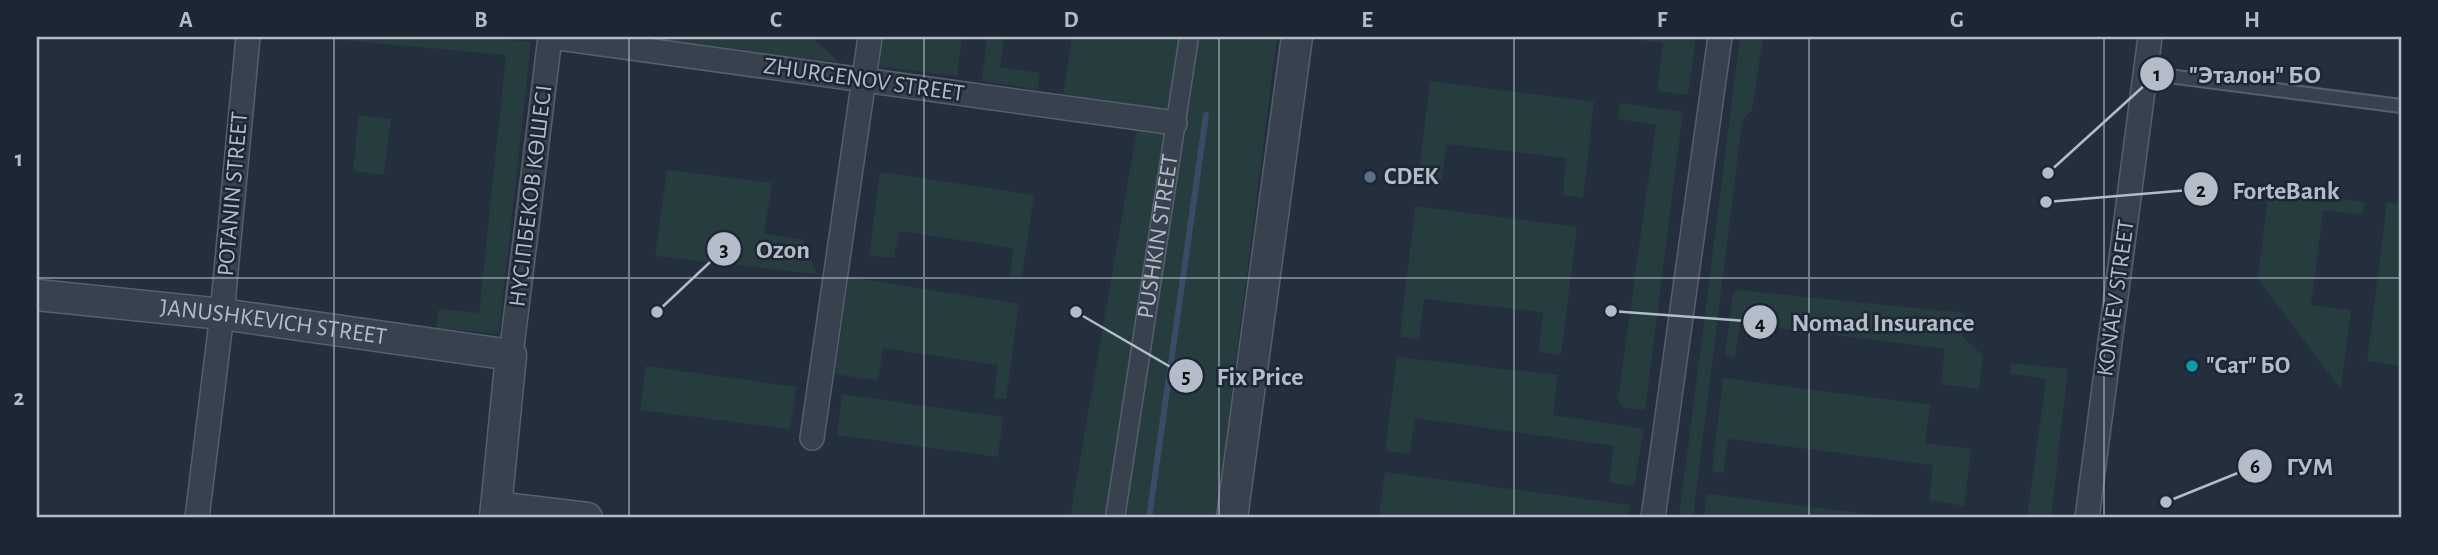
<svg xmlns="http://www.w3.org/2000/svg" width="2438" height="555" font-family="'Alegreya Sans',sans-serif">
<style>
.green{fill:#263c3f}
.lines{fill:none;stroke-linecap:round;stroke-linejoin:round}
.stream{stroke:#394c67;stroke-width:6}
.service-casing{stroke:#565f6c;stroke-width:16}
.pedestrian-casing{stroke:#565f6c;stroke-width:21}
.minor-casing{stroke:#565f6c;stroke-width:26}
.tertiary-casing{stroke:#565f6c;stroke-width:33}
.service{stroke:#38414e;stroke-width:12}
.pedestrian{stroke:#38414e;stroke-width:18}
.minor{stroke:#38414e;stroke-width:23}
.tertiary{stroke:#38414e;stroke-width:30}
.grid{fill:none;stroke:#b4bcc9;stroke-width:2;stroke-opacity:0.55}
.service-dot{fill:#5c6f8a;stroke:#1d2633;stroke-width:2.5}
.culture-dot{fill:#0f9aa8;stroke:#1d2633;stroke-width:2.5}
.labels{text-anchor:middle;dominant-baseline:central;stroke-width:5;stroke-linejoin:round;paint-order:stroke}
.street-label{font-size:24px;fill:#b4bcc9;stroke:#1d2633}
.poi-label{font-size:24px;font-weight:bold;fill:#b4bcc9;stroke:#1d2633;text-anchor:start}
.leader{fill:none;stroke:#b4bcc9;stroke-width:2.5}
.callout-dot{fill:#b4bcc9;stroke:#1d2633;stroke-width:2.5}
.mark-label{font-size:21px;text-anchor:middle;font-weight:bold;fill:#111}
.callout-label{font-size:26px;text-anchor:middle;font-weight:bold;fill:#b4bcc9;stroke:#1d2633;stroke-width:5;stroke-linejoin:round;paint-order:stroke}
.neatline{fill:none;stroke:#b4bcc9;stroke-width:2.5}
.grid-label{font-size:23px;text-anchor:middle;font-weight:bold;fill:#b4bcc9}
</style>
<rect width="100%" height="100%" fill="#242f3e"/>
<path class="green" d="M309 37H478L531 42 499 334 436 328 439 309 479 313 506 55Z
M663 37H811L839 62 662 42Z
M881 37H962L957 76 877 66Z
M987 37H1004L1000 67 1040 73 1038 90 982 81Z
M1072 37H1277L1216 518H1070L1141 106 1063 94Z
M1616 37H1696L1688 95 1657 91 1663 43Z
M1740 37H1763L1752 110 1742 121 1693 518H1679Z
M1430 81 1594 102 1583 198 1563 195 1566 158 1446 144 1442 181 1418 179Z
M1620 103 1683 112 1645 410 1622 407 1618 399 1656 125 1618 119Z
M359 115 391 119 384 175 353 171Z
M667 170 772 183 764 234 803 240 817 274 655 256Z
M880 172 1034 195 1022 277 1010 275 1013 248 899 231 894 258 869 256Z
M2269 189 2365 202 2363 215 2323 210 2311 305 2351 310 2341 389 2258 279Z
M2387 202 2401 204V366L2367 361Z
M1415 206 1577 227 1561 355 1539 352 1543 312 1424 299 1419 339 1400 337Z
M849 277 1019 304 1006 399 994 398 998 365 883 348 878 381 835 374Z
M1737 290 1965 313 1962 336 1983 356 1979 389 1941 384 1945 349 1740 323 1735 357 1725 356 1732 296Z
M1397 357 1558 375 1553 415 1644 429 1634 486 1609 482 1614 446 1415 418 1410 454 1385 451Z
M2011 363 2068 369 2051 518H2027L2046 379 2010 374Z
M646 366 797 387 790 429 640 410Z
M1723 378 1930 405 1925 443 1971 449 1964 506 1929 500 1933 465 1728 439 1723 473 1712 472Z
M842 394 1003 417 998 457 837 435Z
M1385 472 1630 505 1628 518H1379Z
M1707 494 1891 517 1890 518H1704Z"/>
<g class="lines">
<path class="stream" d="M1149 518 1206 115"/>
<defs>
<path id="service" d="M2145 73 2401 106"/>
<g id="pedestrian">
<path id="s1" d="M1115 518 1189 37"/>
</g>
<path id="minor" d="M552 37 1175 123
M511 355 550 37
M812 438 870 37
M197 518 222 314 248 37
M1653 518 1720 37
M2087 518 2150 37"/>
<g id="tertiary">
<path id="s2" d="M37 295 222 314 511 355 495 518"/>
<path d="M496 507 587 518"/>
<path d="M1232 518 1297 37"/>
</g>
</defs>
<use href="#service" class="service-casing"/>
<use href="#pedestrian" class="pedestrian-casing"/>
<use href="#minor" class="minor-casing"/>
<use href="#tertiary" class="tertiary-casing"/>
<use href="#service" class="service"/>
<use href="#pedestrian" class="pedestrian"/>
<use href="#minor" class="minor"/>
<use href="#tertiary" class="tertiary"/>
</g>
<path class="grid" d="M334 37V518M629 37V518M924 37V518M1219 37V518M1514 37V518M1809 37V518M2104 37V518M37 278H2401"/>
<circle class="service-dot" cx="1370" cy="177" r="7"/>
<circle class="culture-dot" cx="2192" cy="366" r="7"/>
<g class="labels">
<g class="street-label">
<text transform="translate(864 80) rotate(8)">ZHURGENOV STREET</text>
<text transform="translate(233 194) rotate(-85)">POTANIN STREET</text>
<text transform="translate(531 196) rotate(-83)">НҮСІПБЕКОВ КӨШЕСІ</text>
<text stroke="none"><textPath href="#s1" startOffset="285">PUSHKIN STREET</textPath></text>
<text transform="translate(2116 298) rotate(-82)">KONAEV STREET</text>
<text stroke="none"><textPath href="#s2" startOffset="238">JANUSHKEVICH STREET</textPath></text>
</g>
<g class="poi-label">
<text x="1384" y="177">CDEK</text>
<text x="2206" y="366">"Сат" БО</text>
</g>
</g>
<path class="leader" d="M2048 173L2157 74M2046 202L2201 189M657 312L724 249M1611 311L1760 322M1076 312L1186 376M2166 502L2255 466"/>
<g class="callout-dot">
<circle cx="2048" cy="173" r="7"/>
<circle cx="2046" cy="202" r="7"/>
<circle cx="657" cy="312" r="7"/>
<circle cx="1611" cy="311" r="7"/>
<circle cx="1076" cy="312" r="7"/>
<circle cx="2166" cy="502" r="7"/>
<circle cx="2157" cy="74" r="18"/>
<circle cx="2201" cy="189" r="18"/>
<circle cx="724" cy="249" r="18"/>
<circle cx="1760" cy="322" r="18"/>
<circle cx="1186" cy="376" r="18"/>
<circle cx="2255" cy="466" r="18"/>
</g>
<g class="mark-label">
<text x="2157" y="81">1</text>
<text x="2201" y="197">2</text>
<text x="724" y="256">3</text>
<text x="1760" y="330">4</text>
<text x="1186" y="383">5</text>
<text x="2255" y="473">6</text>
</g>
<g class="callout-label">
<text x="2255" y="83">"Эталон" БО</text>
<text x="2286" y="199">ForteBank</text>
<text x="783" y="258">Ozon</text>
<text x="1883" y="331">Nomad Insurance</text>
<text x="1260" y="385">Fix Price</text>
<text x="2310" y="475">ГУМ</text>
</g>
<rect width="2438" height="555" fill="none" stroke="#1d2633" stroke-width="77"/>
<rect x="38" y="38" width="2362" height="478" class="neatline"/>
<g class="grid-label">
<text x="186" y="27">A</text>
<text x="481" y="27">B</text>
<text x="776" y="27">C</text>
<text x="1071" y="27">D</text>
<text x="1367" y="27">E</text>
<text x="1662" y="27">F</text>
<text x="1957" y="27">G</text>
<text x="2252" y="27">H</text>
<text x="19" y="166">1</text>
<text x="19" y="405">2</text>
</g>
</svg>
